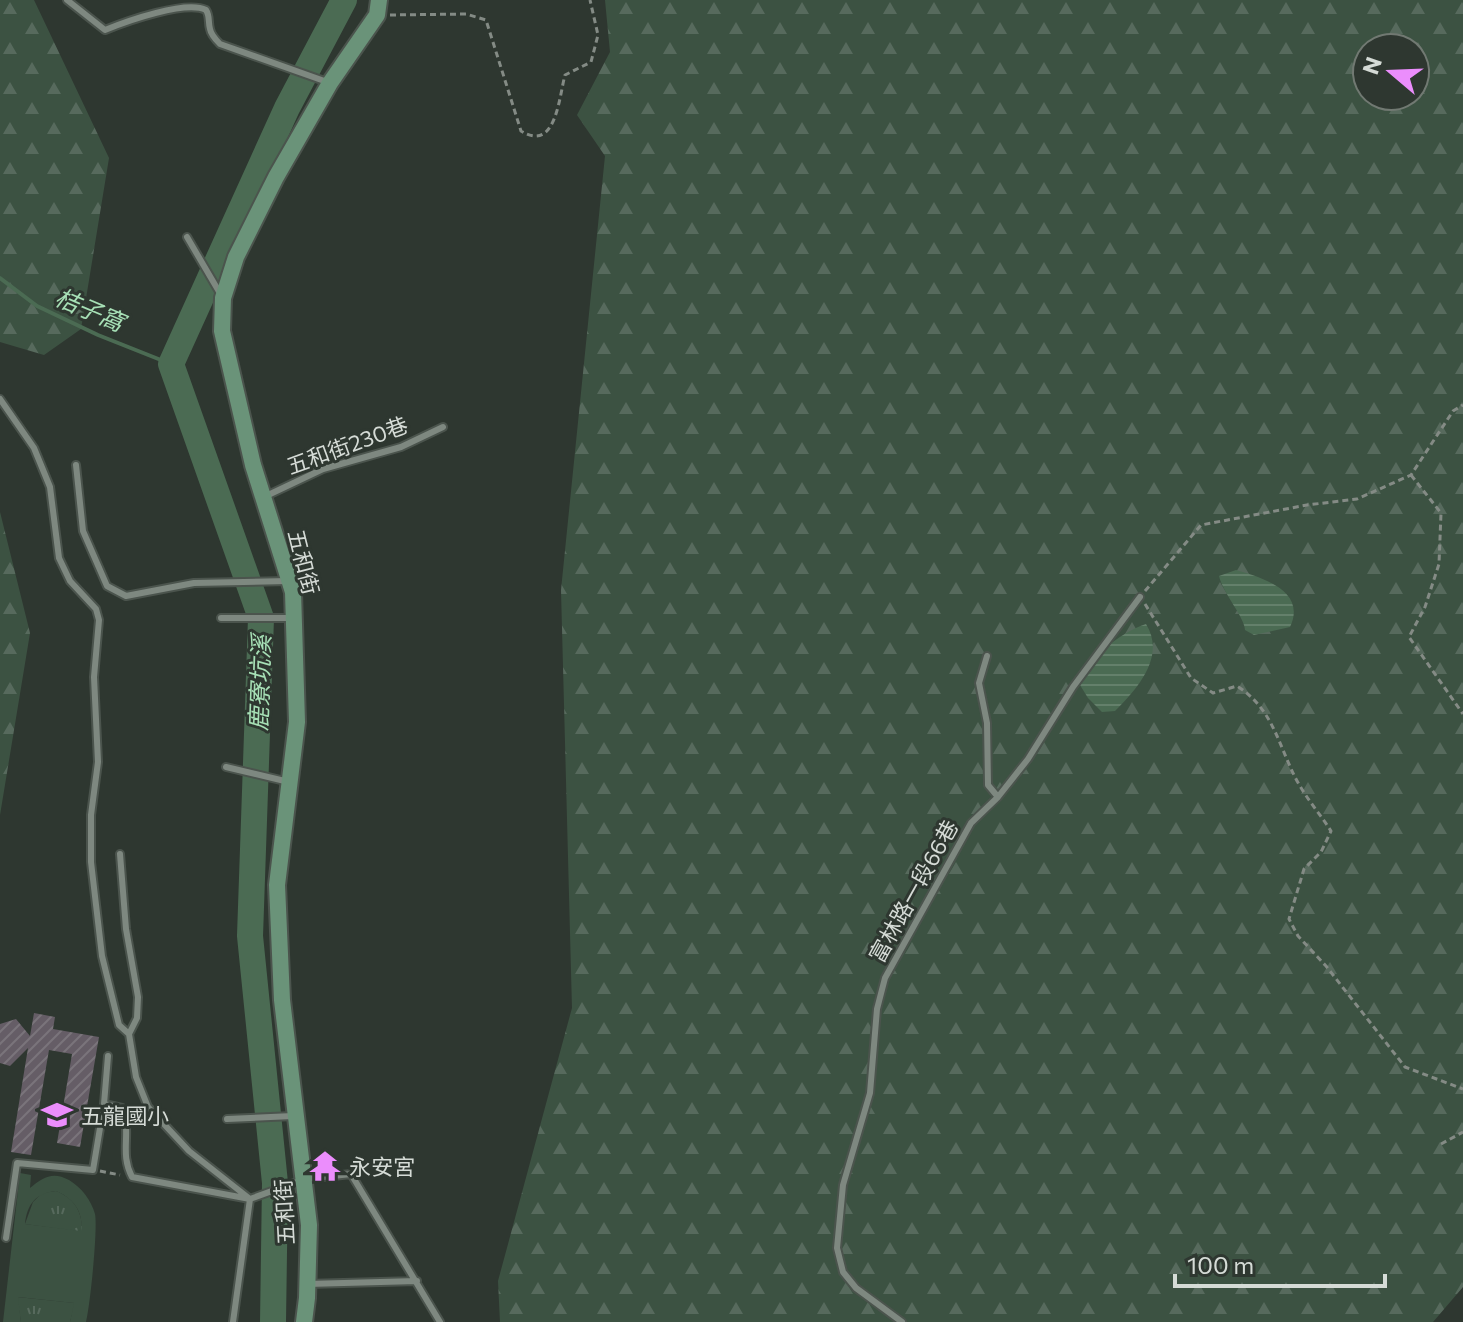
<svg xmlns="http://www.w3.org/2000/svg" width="1463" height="1322" font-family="Commissioner,'Noto Sans TC',sans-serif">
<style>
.grass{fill:url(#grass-tufts)}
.forest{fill:url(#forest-firs);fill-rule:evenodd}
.garden{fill:#3c5242;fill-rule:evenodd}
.water{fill:url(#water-rules)}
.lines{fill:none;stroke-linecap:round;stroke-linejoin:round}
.stream{stroke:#4b6b53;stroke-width:4}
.river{stroke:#4b6b53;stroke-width:26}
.building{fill:url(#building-hatch)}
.lane-casing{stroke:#4b544d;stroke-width:10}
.secondary-casing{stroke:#4b544d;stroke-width:20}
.path{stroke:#848b85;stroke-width:3;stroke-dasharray:6 4;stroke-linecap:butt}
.lane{stroke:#7e8880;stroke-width:6}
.secondary{stroke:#6a9379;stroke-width:16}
.labels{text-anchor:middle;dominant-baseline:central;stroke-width:6;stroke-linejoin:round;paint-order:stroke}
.street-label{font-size:22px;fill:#d5dbd6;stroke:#2e3730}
.poi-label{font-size:22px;fill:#d5dbd6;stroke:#2e3730;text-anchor:start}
.water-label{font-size:24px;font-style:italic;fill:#a7e0b6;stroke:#2e3730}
</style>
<defs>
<pattern id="grass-tufts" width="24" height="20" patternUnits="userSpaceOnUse" patternTransform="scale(2)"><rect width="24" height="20" fill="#3c5242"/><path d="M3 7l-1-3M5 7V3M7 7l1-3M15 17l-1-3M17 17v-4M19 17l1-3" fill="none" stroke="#576a5d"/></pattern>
<pattern id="forest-firs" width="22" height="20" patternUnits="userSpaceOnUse" patternTransform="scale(2)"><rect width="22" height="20" fill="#3c5242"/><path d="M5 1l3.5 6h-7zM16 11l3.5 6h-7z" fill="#576a5d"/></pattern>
<pattern id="water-rules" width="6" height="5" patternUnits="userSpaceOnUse" patternTransform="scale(2)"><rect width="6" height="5" fill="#4b6b53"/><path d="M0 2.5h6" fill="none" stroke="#64806b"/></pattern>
<pattern id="building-hatch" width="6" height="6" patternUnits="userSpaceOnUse" patternTransform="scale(2)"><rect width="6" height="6" fill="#655d66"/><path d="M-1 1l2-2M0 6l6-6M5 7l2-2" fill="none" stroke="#7a747b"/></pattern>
</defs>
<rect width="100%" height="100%" fill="#2e3730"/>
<path class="grass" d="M56 1191C74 1198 83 1212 82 1232L25 1224 33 1202 42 1193Z
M17 1297 75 1303 70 1322H21Z"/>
<path class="forest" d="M0 0H34L109 158 81 329 44 355 0 342Z
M605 0H1463V1287L1433 1322H500L498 1281 572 1008 561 590 605 156 577 115 610 52ZM1367 48H1415V96H1367Z
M0 512 30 633 0 815Z"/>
<path class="garden" d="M20 1173 31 1175 30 1188C43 1177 53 1171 69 1180 82 1188 91 1200 95 1214 98 1228 90 1307 86 1322H70L74 1303 18 1297 21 1322H3ZM56 1191C73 1198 84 1212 81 1231L25 1224C27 1204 36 1193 56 1191Z"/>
<path class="water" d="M1236 570C1263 578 1307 591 1290 627L1254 635 1245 630C1245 618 1223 593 1219 576Z
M1146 624C1166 656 1138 688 1115 711L1102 712 1088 698 1080 685C1086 660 1120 632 1146 624Z"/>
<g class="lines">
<path class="stream" d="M0 278 37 306 98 335 171 364"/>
<path class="river" d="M273 1322 275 1183 250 936 261 618 171 364 287 108 344 0"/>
</g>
<path class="building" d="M34 1013 55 1017 53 1029 99 1037 80 1147 57 1143 72 1054 49 1050 31 1155 11 1152 28 1048 10 1066 0 1063V1024L16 1019 30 1036Z"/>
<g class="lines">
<defs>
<path id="lane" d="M67 0 105 30C127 21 186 0 206 10 210 16 208 22 210 29 211 35 216 40 220 44L330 83
M187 237 221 295
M0 399 34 448 50 487 59 558 70 581 96 609 99 620 94 677 98 762 91 815V862L102 956 119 1025 129 1034
M76 465 83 531 107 586 126 596 194 583 288 581
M266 496 323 469 401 447 443 427
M221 618H294
M987 656 979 683 987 723 988 785 998 797
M226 767 289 782
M120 854 126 929 138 997 137 1018 129 1034 136 1077 148 1107 189 1151 250 1199 233 1322
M104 1104 108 1056
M227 1119 293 1116
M6 1238 17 1163 93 1170 104 1104 122 1108C132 1134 119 1152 132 1177L250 1199 305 1179 351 1174 440 1322
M307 1284 417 1281
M902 1322 856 1288 843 1272 837 1248 843 1185 870 1093 877 1009 885 978 971 823 998 797 1028 759 1073 687 1140 597"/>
<path id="secondary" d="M304 1322 307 1298 309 1225 282 1000 277 885 297 722 293 592 253 465 222 331 223 298 236 257 276 177 330 83 377 15 379 0"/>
</defs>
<use href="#lane" class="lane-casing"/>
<use href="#secondary" class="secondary-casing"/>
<path class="path" d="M390 15 466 14 486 20 521 131C556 153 559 97 565 75L591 62 598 35 590 0
M1411 475 1441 513 1439 564 1425 607 1409 637 1463 714
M1145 591 1201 525 1307 505 1357 499 1411 475 1453 411 1463 405
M1145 604 1191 678 1213 693 1237 686C1273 709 1278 744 1296 779 1306 798 1320 814 1331 831L1321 852 1304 869 1289 919 1298 936 1326 966 1405 1067 1463 1089
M1441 1144 1463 1132
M100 1171 120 1175"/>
<use href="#lane" class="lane"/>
<use href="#secondary" class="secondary"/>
</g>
<defs>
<symbol id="school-bare" viewBox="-9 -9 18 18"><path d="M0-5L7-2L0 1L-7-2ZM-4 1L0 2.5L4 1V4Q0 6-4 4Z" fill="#eb8dfc" stroke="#2e3730" stroke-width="2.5" paint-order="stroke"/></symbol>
<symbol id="temple-bare" viewBox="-9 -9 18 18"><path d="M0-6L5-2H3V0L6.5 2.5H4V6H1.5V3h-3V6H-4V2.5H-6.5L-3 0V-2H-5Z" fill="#eb8dfc" stroke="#2e3730" stroke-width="2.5" paint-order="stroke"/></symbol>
</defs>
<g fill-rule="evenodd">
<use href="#school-bare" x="35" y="1093" width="44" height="44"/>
<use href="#temple-bare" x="303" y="1144" width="44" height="44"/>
</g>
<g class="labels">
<g class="street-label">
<text transform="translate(347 445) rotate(-20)">五和街230巷</text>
<text transform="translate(304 562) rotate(76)">五和街</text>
<text transform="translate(913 891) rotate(-61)">富林路一段66巷</text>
<text transform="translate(284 1212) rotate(-93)">五和街</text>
</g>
<g class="poi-label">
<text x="81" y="1115">五龍國小</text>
<text x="349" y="1166">永安宮</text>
</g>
<g class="water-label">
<text transform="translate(90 309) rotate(23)">桔子窩</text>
<text transform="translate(259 683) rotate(-88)">鹿寮坑溪</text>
</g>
</g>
<g transform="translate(1391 72) rotate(289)"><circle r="38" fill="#2e3730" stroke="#717972" stroke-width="2"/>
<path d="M0-6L14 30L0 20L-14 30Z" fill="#eb8dfc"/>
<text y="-12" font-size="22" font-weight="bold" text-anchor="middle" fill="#d5dbd6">N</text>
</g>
<path d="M1175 1274v12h210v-12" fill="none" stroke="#d5dbd6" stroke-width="4"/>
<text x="1187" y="1274" font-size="24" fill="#d5dbd6" stroke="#2e3730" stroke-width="6" paint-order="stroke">100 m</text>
</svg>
